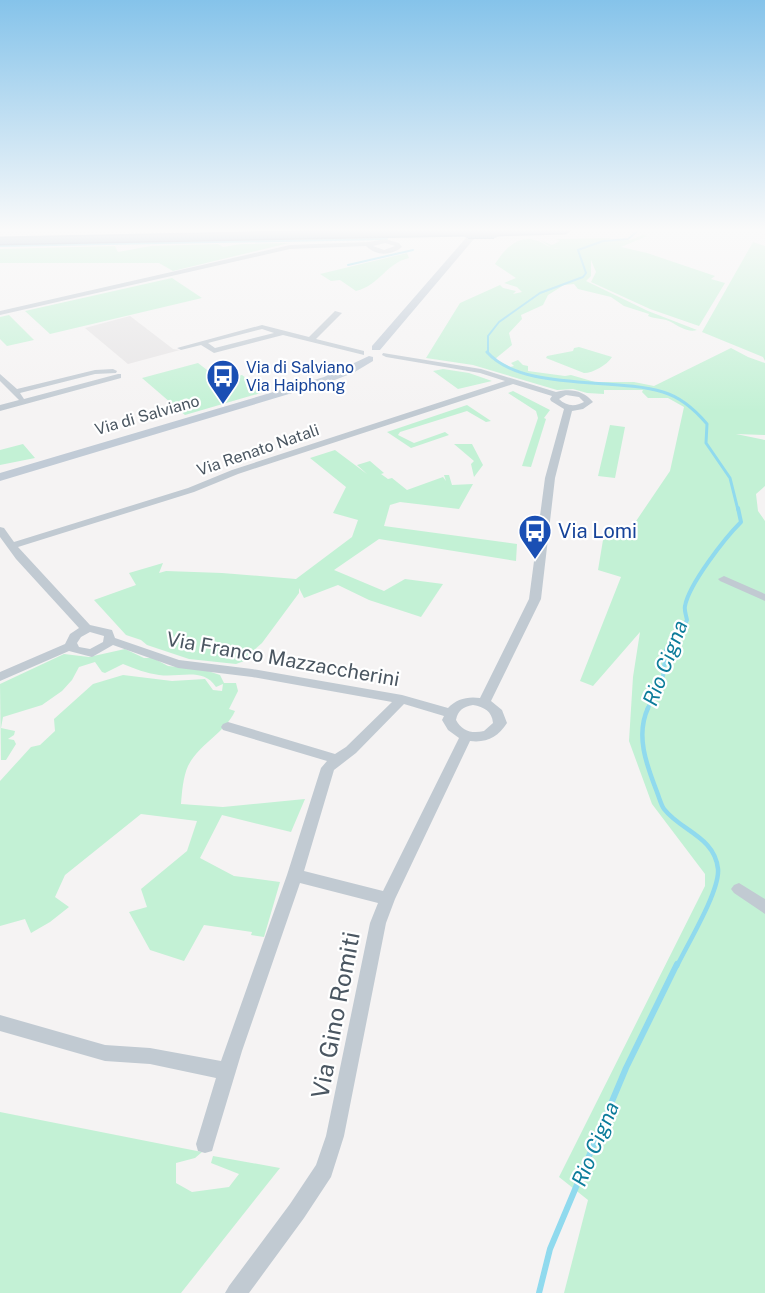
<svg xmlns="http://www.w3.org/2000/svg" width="765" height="1293" font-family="'Public Sans',sans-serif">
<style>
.education{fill:#e6e4e5}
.green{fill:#c3f1d5}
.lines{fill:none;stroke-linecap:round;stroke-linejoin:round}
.stream-far4{stroke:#90daee;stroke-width:2}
.stream-far3{stroke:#90daee;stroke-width:3}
.stream-far2{stroke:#90daee;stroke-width:4}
.stream-far1{stroke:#90daee;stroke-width:4.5}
.stream{stroke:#90daee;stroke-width:6}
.highway-casing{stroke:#7690ad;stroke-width:3}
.street{fill:#c1cad2;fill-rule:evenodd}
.secondary{fill:#c1cbd6;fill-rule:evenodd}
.highway{fill:#8ba5c1;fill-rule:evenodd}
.highway-bridge-casing{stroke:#7690ad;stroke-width:14;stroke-linecap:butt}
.highway-bridge{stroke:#8ba5c1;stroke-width:12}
.labels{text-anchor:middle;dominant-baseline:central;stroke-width:4.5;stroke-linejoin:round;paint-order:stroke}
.far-transit-label{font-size:16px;fill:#164399;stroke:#fff;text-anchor:start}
.far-street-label{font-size:16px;fill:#4a5661;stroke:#fff}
.transit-label{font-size:20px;fill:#164399;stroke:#fff;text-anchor:start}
.street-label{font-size:20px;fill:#4a5661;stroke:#fff}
.water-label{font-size:21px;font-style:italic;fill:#0c7c9b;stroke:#fff}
.near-street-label{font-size:24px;fill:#4a5661;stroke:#fff}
</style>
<rect width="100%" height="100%" fill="#f5f3f3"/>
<path class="education" d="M130 316 173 349 180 350 128 364 85 328Z"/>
<path class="green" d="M643 235 647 236 621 247 647 253 715 276 711 279 725 283 699 326 650 309 591 282 596 272 591 260V276L586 281 648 311 697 330C688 333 678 326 671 322 664 318 655 319 648 316L649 314 624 306 611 297 578 289 574 284 564 285 548 295 543 305 521 315 522 319 509 333 512 345 495 359 510 367 514 366 511 363 518 360 523 365 528 366V371L565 376 571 375 595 382H634L654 386 731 348 748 357 765 363V435L736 434 765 440V486L756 494 758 511 765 521V1293H564L588 1200 559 1177 705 886V874L652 804 629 741 633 677 640 632 593 686 580 681 621 577 598 570 605 528 630 530 670 471 684 407 668 398H648L642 392 643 390H604V394L587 393 573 389 557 390 473 365 426 358 460 303 500 285 503 288 516 291 513 294 522 292 517 287 504 283 516 278 495 264C504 250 518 233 538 241 546 244 551 250 560 248H552L540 240 552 245 560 241 556 239 609 238 611 239 605 240H630Z
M753 242 765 246V361L763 357 702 332Z
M289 243 173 271 159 263H0V249L115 246 118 252 151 246 218 244 223 247 241 244Z
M407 253 409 258C386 263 380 285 356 291L340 280 331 281 320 274Z
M172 278 202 298 50 334 25 311Z
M9 315 34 340 7 346 0 339V317Z
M579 347 612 357C607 365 593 373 584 373L546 358 547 356 573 351 574 348Z
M198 363 220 380 242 375 264 392 185 415 142 378Z
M443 369 469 373 492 381 458 389 433 371Z
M513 391 550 410 544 418 546 419 531 467 522 466 538 418 536 411 508 393Z
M467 405 491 421 486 422 467 411 400 432 398 435 414 443 445 432 449 435 411 448 387 432Z
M610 425 625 427 615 478 598 476Z
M23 444 35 458 0 465V450Z
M454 444H472L483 465 474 477 471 464 474 461Z
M335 450 367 474 357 465 370 461 384 473 381 474 388 479 392 478 407 490 443 477 446 481 444 475H449L452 485 473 484 459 509 400 502 390 505 384 526 517 544 516 561 379 539 334 570 384 591 405 579 443 584 421 617 369 600 338 585 304 598 299 588V593L262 643 253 651 250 659 236 664 189 659 147 645 141 640 126 635 94 600 136 585 129 573 163 563 159 573 166 571 222 573 296 579 352 537 358 520 333 513 346 487 310 458Z
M125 649 144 658H153L168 666 205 670 220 675 224 683H236L238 691 229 709 235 711C225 733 199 744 188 766 183 777 182 792 181 804L223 807 305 799 291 832 222 815 200 858 234 876 280 882 264 937 251 935 252 932 204 925 184 961 150 950 129 912 147 907 141 889 187 851 197 821 141 814 65 875 55 897 69 907 50 922 31 933 25 919 0 926V781L31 747 40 745 55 731 54 719 93 684 123 675 172 681 205 679 213 690 222 691 223 684 216 687C203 667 180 678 159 675 146 673 135 669 123 664L105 673 102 672 95 662 79 667 72 680 62 691 42 705 3 717 1 728 15 731 14 735 8 739 14 740 16 744 6 760H1L0 684 64 654 89 657Z
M0 1112 202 1152 195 1158 176 1163V1183L192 1192 229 1187 239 1174 211 1163 213 1156 280 1168 181 1293H0Z"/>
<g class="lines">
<path class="stream-far4" d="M0 246 387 239
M348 265 413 250
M488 353V336L499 322 540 293 583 277 586 273 578 250 603 241 628 239 639 230"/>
<path class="stream-far3" d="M487 352C522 392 614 377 663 392 680 397 696 411 707 424L706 443 730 478 738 510"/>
<path class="stream-far2" d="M647 710 663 676 666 650 681 632 687 620C686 615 684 610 685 606 689 584 725 538 741 522L738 508"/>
<path class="stream-far1" d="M648 708C635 736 647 766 657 792 659 797 661 805 664 809 681 831 715 837 718 869 720 891 687 945 677 966"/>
<path class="stream" d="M539 1293 550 1249 626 1068 677 964"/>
<defs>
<path id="highway" d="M395 230H472L473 232 468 235 0 244V238Z
M490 230H570L565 233 494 235 490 234Z"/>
</defs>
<use href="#highway" class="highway-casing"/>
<path class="street" d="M385 239 399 243 402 247C391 256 376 256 366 246L290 249 0 315V311L290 245 369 242ZM385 243 395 246 384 250 373 246Z
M335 311 342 313 316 339 364 351V355L283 335 214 353 201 345 181 350 177 348 262 325 309 337ZM262 329 274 333 215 348 208 343Z
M383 353 481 369 556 392C571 388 584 391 593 402L583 409 572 411 555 478 541 599 491 701 502 710 507 723C498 737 487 743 470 741L395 899 386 923 344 1136 331 1177 304 1218 249 1293H225L229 1286 290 1204 316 1165 326 1136 370 923 378 903 300 883 242 1051 214 1144 212 1151 205 1153 198 1151 196 1144 216 1078 150 1064 105 1061 0 1031V1015L105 1045 150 1048 221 1061 287 875 321 768 327 761 223 730 221 727 223 724 228 722 335 754 346 747 392 702 252 677 178 668 113 645 92 657 69 651 0 681V672L65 644 70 634 79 628 16 559 0 537V527L4 528 14 542 188 488 232 470 505 381 480 373 386 357 382 355ZM513 384 552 396 550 399 551 401 564 409 545 478 529 599 480 698C468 696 456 699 448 708L402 695 252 669 179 660 115 638 112 630 90 625 18 547 194 492 238 474ZM566 395 579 397 584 402C575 407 566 406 559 399ZM90 632 104 636 103 642 90 649 79 647 77 643 81 637ZM404 704 444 716 442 720 448 730 459 738 383 891 304 871 334 770 356 753ZM473 705C484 707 492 711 493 723L484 731C472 734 462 731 456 720 458 710 463 707 473 705Z
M113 369 117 371 116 373 95 374 20 393 24 399 118 374H121V378L0 411V405L19 400 0 381V374L17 389 95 370Z
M724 576 765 594V601L720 581 718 579Z
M739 883 765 899V914L734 893 731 889 734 885Z"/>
<path class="secondary" d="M472 231 479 233 380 350H372V346Z
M369 356 373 357V361L353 373 332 381 0 481V473L324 377Z"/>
<use href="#highway" class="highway"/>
<defs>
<path id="highway-bridge" d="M468 232H494"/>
</defs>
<use href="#highway-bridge" class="highway-bridge-casing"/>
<use href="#highway-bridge" class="highway-bridge"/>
</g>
<linearGradient id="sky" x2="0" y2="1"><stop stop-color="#85c3ea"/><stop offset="0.56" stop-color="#fafafa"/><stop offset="1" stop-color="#fafafa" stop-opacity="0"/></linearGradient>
<rect width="765" height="411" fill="url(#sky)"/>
<defs>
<symbol id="bus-pin" viewBox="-11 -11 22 30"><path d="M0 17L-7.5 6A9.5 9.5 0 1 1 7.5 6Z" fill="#1a4fb4" stroke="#fff"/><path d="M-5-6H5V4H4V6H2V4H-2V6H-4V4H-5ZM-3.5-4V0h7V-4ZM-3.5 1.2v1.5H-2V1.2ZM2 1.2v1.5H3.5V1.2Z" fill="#fff"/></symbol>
</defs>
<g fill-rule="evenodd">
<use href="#bus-pin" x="204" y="357" width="38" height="52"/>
<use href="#bus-pin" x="516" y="512" width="38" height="52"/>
</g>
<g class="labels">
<g class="far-transit-label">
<text x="246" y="367">Via di Salviano<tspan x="246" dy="18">Via Haiphong</tspan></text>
</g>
<g class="far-street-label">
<text transform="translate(147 415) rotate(-16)">Via di Salviano</text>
<text transform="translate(258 450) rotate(-19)">Via Renato Natali</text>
</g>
<g class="transit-label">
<text x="558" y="531">Via Lomi</text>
</g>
<g class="street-label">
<text transform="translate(283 659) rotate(10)">Via Franco Mazzaccherini</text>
</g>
<g class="water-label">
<text transform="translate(665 663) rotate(-69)">Rio Cigna</text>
<text transform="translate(595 1144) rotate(-67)">Rio Cigna</text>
</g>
<g class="near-street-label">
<text transform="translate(335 1015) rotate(-79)">Via Gino Romiti</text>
</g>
</g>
</svg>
